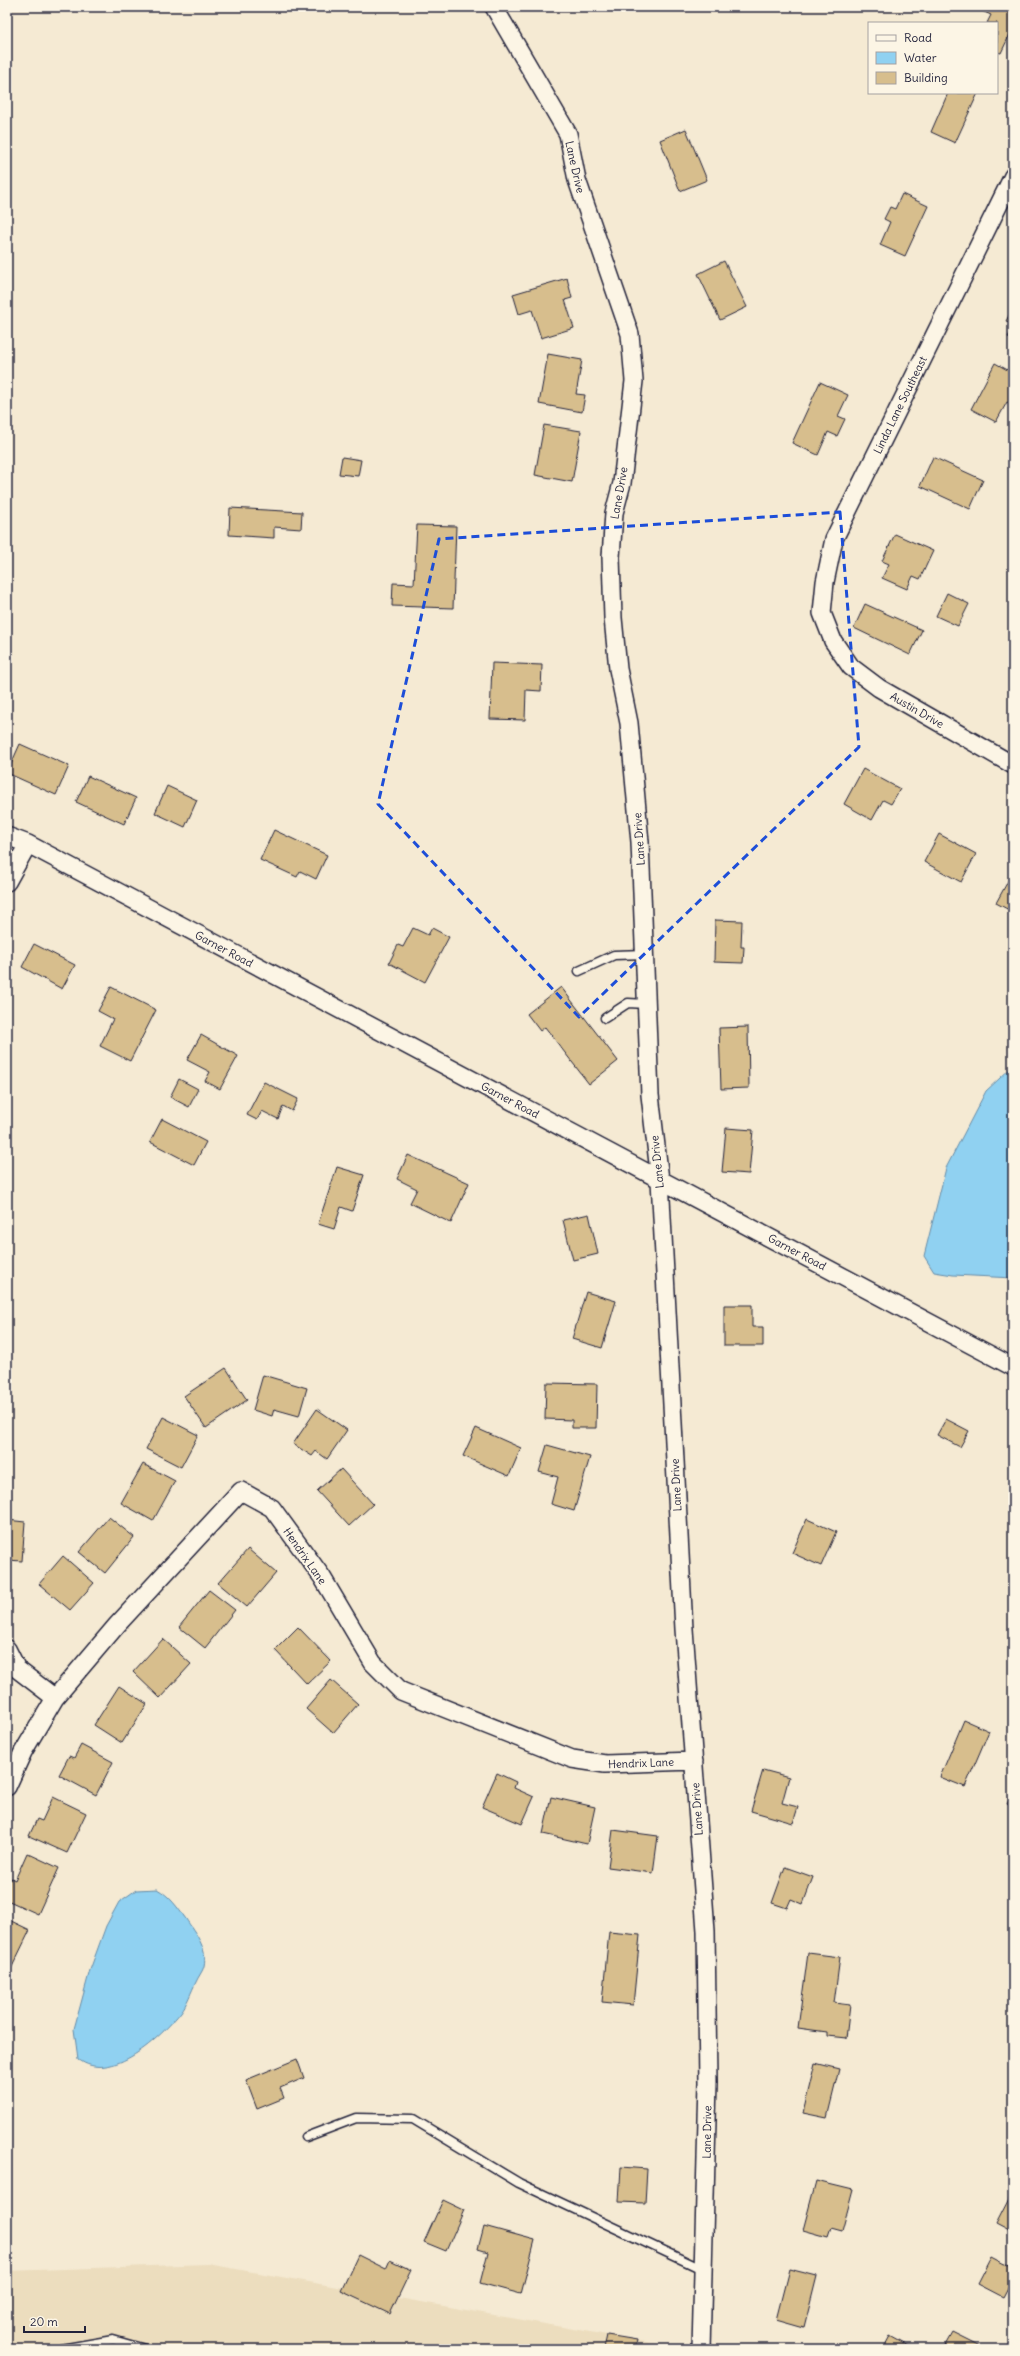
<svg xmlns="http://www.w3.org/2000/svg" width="1020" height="2356" font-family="Delius,sans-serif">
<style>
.built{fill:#ecddbe}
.water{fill:#90d1f1;stroke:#648ba8}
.building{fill:#d7be8d;stroke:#22223b}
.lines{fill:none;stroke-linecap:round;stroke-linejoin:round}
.service-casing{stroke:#22223b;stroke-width:11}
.minor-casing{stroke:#22223b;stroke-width:20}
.service{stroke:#fcf5e5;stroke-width:8}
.minor{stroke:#fcf5e5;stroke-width:17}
.marked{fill:none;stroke:#1d4ed8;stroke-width:3;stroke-dasharray:8 5;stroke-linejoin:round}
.labels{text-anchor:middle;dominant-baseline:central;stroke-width:4;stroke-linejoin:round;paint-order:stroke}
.street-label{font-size:11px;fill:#22223b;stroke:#fcf5e5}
</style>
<rect width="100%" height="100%" fill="#f5ead3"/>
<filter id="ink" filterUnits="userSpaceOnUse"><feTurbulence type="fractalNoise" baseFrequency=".025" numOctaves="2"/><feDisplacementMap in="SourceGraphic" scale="8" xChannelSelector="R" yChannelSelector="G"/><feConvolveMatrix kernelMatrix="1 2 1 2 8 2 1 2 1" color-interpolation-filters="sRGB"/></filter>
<g filter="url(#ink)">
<path class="built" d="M208 2264 685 2349H7V2271Z"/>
<path class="water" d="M1013 1066V1278L953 1275 934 1272 924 1256 946 1168 986 1091Z
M157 1889C170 1896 177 1907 186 1919 195 1933 208 1948 204 1966 203 1971 198 1977 196 1982 191 1992 187 2004 181 2012 161 2037 111 2085 78 2059L74 2029 90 1970 106 1926 119 1902 136 1890Z"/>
<path class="building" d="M984 7H1013V33L1011 32 1001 53 997 52V23H987L991 15 982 11Z
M948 93H978L955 143 931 132Z
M686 129 707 180 680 191 660 140Z
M902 194 928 206 905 256 880 245 890 222 884 219 890 207 895 209Z
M724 261 747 307 720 320 698 274Z
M567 278 572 298 565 300 574 328 541 338 532 310 519 314 513 294Z
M1013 308V324L1006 321Z
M1013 328V340L1008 337Z
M548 354 582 360 576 394 585 395 582 412 539 404Z
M995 363 1013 373V405L1007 402 996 422 971 409Z
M820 382 848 395 838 416 845 419 837 436 828 432 818 455 792 443Z
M544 425 581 431 572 482 535 475Z
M342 457 361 460 358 476 339 474Z
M933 457 983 480 970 509 920 486Z
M230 508 302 512 301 529 274 527V538L229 535Z
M417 525 456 526 453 608 392 606 393 583 414 584Z
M895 534 933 551 920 579 913 576 907 589 882 578 889 564 882 561Z
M947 593 969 604 958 626 936 616Z
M865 604 922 630 910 655 854 628Z
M492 663 542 665 541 691 526 690 525 720 490 719Z
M7 714 11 717 7 725Z
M20 744 69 766 56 795 7 773Z
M863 769 900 789 891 804 883 800 872 820 844 804Z
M88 776 136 798 124 824 76 802Z
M167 786 197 800 185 827 155 813Z
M274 830 327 855 316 879 300 871 297 877 260 860Z
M939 834 976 854 961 882 924 862Z
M1013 872V912L996 903Z
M715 920 742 921 741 947H744L743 963 714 962Z
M413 928 428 935 432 928 449 937 425 982 389 963 398 945 403 947Z
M34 944 75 965 62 989 22 967Z
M111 987 156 1010 130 1061 100 1046 113 1019 98 1011Z
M561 987 618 1061 589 1084 545 1027 540 1031 527 1014Z
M748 1027 749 1088 721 1089 719 1028Z
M201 1035 238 1056 220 1089 205 1081 210 1072 187 1060Z
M179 1079 198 1089 189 1107 170 1097Z
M264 1082 298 1099 292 1111 283 1106 278 1119 262 1111 257 1120 247 1115Z
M162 1119 206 1142 194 1165 150 1142Z
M726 1128 753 1130 749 1174 722 1172Z
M408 1155 469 1183 451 1223 410 1203 417 1189 397 1179Z
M337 1167 364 1175 352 1211 341 1207 334 1229 318 1224Z
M589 1214 598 1254 573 1260 563 1220Z
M586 1292 616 1301 602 1348 572 1339Z
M724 1305H752V1327H763V1346H724Z
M226 1368 247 1400 206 1428 184 1396Z
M263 1375 307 1388 299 1416 274 1409 272 1416 253 1410Z
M546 1383 597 1384 596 1428H572V1420L545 1419Z
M317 1409 347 1430 327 1459 316 1451 312 1456 293 1444Z
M163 1417 198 1435 181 1467 146 1449Z
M946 1419 969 1431 960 1447 937 1435Z
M476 1428 521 1448 509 1476 463 1456Z
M547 1445 590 1457 574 1511 551 1504 558 1477 539 1472Z
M143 1464 175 1481 153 1521 121 1503Z
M341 1469 373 1504 349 1526 317 1491Z
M109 1517 134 1537 105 1573 79 1552Z
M807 1519 836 1532 821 1566 792 1553Z
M7 1520 25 1522 22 1561 7 1560Z
M248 1549 276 1573 247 1607 218 1583Z
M63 1556 94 1583 70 1610 39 1584Z
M209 1590 235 1610 205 1648 179 1627Z
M298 1627 331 1661 307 1684 275 1650Z
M163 1639 191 1664 160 1698 133 1672Z
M331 1680 358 1704 333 1733 306 1709Z
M119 1686 147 1704 122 1743 94 1725Z
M964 1720 989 1731 965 1787 940 1777Z
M81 1745 113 1762 96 1795 59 1775 69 1756 74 1758Z
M763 1770 789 1777 782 1803 798 1807 793 1823 751 1811Z
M497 1773 516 1782 514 1788 534 1797 522 1824 482 1807Z
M1013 1791V1807L1007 1804Z
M53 1797 86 1813 67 1853 29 1836 37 1819 42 1821Z
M551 1797 595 1807 587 1844 543 1834Z
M613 1830 658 1836 653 1873 608 1867Z
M27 1853 59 1868 38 1914 7 1900V1886L11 1878 15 1880Z
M785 1867 813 1877 803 1904 791 1899 787 1908 772 1903Z
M7 1919 30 1930 10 1971 7 1969Z
M609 1932 640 1935 633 2005 602 2002Z
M808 1953 840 1957 834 2003 850 2005 846 2038 827 2036V2032L798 2028Z
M297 2059 304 2078 280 2088 284 2098 257 2109 246 2080Z
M815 2063 839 2069 827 2118 803 2113Z
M621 2167 647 2169 645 2203 619 2202Z
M816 2181 853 2190 842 2231 831 2228 828 2237 803 2230Z
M1013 2190V2232L996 2223Z
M443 2200 464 2210 446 2251 424 2242Z
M484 2226 535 2240 521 2294 480 2283 488 2252 478 2249Z
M358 2255 386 2269 390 2260 411 2270 390 2314 341 2291Z
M992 2257 1013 2268V2278L1003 2297 978 2284Z
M789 2269 817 2276 804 2328 776 2320Z
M952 2333 980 2347 979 2349H943Z
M607 2335 637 2340 635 2349H604Z
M890 2336 908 2346 906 2349H883Z"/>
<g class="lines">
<defs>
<path id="service" d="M579 971 614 955 645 954
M605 1018 628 1003 646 1004
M306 2137 356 2118 413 2119 519 2183 704 2270
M61 2349 113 2340 145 2349"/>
<path id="minor" d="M494 7 568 134 577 180 630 334 634 381 622 483 614 513 611 557 613 618 618 669 629 723 640 842 650 1095 660 1180 684 1629 706 1931 708 2082 701 2349
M1013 176 834 539 825 582 822 613 833 641 851 667 879 688 1013 765
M7 836 28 844 1013 1367
M7 882 28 844
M7 1649 17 1669 55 1698
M7 1787 23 1752 55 1698 117 1625 241 1491 272 1508 322 1577 373 1663 401 1691 572 1759 605 1764 694 1761"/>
</defs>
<use href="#service" class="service-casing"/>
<use href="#minor" class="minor-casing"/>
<use href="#service" class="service"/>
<use href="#minor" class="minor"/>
</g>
</g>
<path class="marked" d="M840 512 859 747 579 1017 378 804 439 539Z"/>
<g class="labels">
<g class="street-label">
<text transform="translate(575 167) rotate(77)">Lane Drive</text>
<text transform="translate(900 405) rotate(-64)">Linda Lane Southeast</text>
<text transform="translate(619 493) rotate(-80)">Lane Drive</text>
<text transform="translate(917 710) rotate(30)">Austin Drive</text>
<text transform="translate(639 839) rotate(-94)">Lane Drive</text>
<text transform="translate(224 949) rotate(28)">Garner Road</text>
<text transform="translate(510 1100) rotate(28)">Garner Road</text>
<text transform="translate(657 1162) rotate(-96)">Lane Drive</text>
<text transform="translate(797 1252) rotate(28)">Garner Road</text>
<text transform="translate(676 1485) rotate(-93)">Lane Drive</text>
<text transform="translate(305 1556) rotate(55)">Hendrix Lane</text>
<text transform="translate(641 1763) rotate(-2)">Hendrix Lane</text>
<text transform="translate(697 1809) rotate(-94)">Lane Drive</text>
<text transform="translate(707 2132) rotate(-89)">Lane Drive</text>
</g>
</g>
<rect width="1020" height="2356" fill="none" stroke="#fcf5e5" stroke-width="24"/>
<rect x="12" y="12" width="996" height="2332" fill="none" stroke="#22223b" stroke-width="1.5" filter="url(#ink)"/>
<rect x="868" y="22" width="130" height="72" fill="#fcf5e5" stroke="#a5a1a1"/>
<rect x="876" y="35" width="20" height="6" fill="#fcf5e5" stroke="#a5a1a1"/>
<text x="904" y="42" font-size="12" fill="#22223b">Road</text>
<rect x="876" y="52" width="20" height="12" fill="#90d1f1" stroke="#a5a1a1"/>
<text x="904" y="62" font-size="12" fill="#22223b">Water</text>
<rect x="876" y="72" width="20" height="12" fill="#d7be8d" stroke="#a5a1a1"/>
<text x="904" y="82" font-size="12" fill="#22223b">Building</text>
<path d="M24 2326v6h61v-6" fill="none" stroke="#22223b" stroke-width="2"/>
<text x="30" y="2326" font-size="12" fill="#22223b" stroke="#fcf5e5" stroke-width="3" paint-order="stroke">20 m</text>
</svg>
